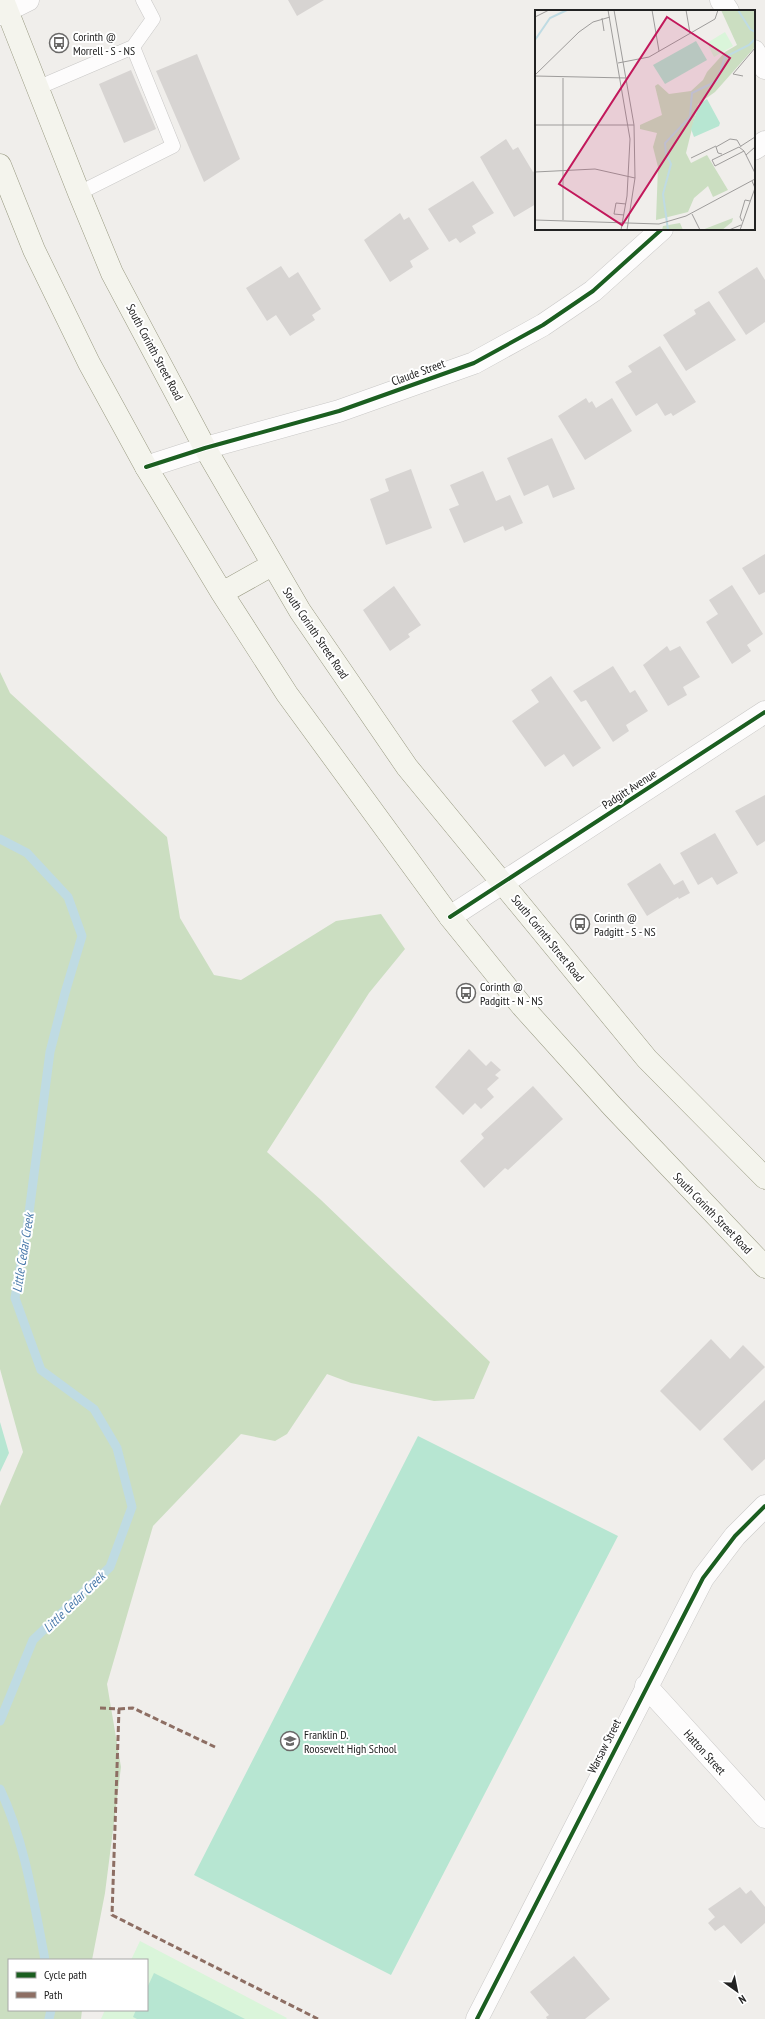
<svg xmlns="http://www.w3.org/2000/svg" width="765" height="2019" font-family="'PT Sans Narrow',sans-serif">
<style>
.forest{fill:#cbdec1}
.park{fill:#daf5da}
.pitch{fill:#b7e6d2}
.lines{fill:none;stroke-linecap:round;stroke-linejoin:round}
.stream{stroke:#bfdbe3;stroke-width:9}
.building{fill:#d7d4d2}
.service-casing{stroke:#c9c8c7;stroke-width:15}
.minor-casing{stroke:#c9c8c7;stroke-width:23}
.tertiary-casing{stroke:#c9c8c7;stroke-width:23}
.secondary-casing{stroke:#999a82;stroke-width:23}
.service{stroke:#fdfcfc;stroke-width:14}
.minor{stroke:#fdfcfc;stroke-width:22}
.tertiary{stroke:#fdfcfc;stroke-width:22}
.secondary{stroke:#f4f4ed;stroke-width:22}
.quiet{stroke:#8d6e63;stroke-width:3;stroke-dasharray:6 3;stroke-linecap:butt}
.cycleway-casing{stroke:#fff;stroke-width:6}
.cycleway{stroke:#1b5e20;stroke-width:4}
.labels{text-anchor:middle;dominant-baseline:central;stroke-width:4;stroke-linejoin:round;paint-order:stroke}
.poi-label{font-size:12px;fill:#222;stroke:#fff;text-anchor:start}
.street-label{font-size:12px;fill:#222;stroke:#fff}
.water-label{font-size:13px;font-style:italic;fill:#4a7aab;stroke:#fff}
.inset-river{fill:none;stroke:#bfdbe3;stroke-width:2}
.inset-road{fill:none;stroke:#9e9c9b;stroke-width:1}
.view{fill:#c2185b;fill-opacity:0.15;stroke:#c2185b;stroke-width:2}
.inset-edge{fill:none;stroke:#222;stroke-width:2}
</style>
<rect width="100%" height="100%" fill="#f0eeeb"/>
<path class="forest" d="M0 672 10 693 167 837 180 918 214 975 241 980 336 921 381 914 405 949 369 993 267 1152 321 1200 490 1362 474 1399 434 1401 351 1383 327 1374 287 1434 275 1441 241 1434 153 1526 107 1684 121 1767 105 1893 92 1960H9V2010H82L81 2019H0V1506L23 1452 0 1369Z"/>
<path class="park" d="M140 1941 287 2018 286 2019H101L105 2010H147V1960H131Z"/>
<path class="pitch" d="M0 1422 9 1453 0 1472Z
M418 1436 618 1536 391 1975 194 1875Z
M154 1973 245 2019H137L133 2017 136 2010H147V1988Z"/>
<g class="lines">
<path class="stream" d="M0 839 27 853 68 897 82 936 65 993 50 1052 27 1228 15 1298 41 1370 94 1409 117 1448 132 1507 110 1567 33 1640 0 1721
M0 1789C25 1842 34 1903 45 1960
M49 2019 51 2010"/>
</g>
<path class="building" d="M288 0H324L297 16Z
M197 54 240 159 204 182 156 71Z
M131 70 156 129 124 143 99 84Z
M506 139 513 150 518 147 533 172 536 170V204L514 217 480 157Z
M473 181 494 213 472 226 476 233 460 243 456 238 449 242 428 209Z
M400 213 404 220 409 217 429 249 410 261 413 267 390 282 364 240Z
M281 266 289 278 298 272 321 309 312 315 315 320 290 336 276 315 267 321 246 288Z
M757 267 765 280V322L746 335 718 292Z
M709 301 736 340 686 371 663 335 696 314 694 310Z
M660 346 696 402 673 416 671 413 665 416 657 403 636 416 615 382 632 372 628 366Z
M586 398 589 403 592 401 596 408 612 398 632 431 585 460 558 416Z
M552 438 575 489 553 498 548 485 524 496 507 458Z
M411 469 432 528 386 545 370 499 389 491 385 479Z
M483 471 496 501 510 495 523 523 505 531 503 526 464 543 449 509 459 505 450 485Z
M765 554V592L759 595 742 568Z
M732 585 763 634 747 645 751 651 732 664 706 622 718 614 709 600Z
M394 586 421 625 408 634 410 637 390 651 363 610Z
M667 646 670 651 680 646 700 677 683 687 687 695 668 706 643 665Z
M613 666 630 693 635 690 648 711 626 725 629 731 613 742 586 700 581 702 573 691Z
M551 676 601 748 573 767 564 754 545 767 512 721 539 702 531 690Z
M765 795V841L757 846 735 811Z
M715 833 738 873 717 885 712 877 698 885 680 853Z
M660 863 674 885 683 880 690 893 679 899 678 897 647 916 627 884Z
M469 1049 486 1066 491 1061 501 1070 495 1075 499 1078 487 1089 494 1097 481 1109 475 1103 463 1115 435 1087Z
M533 1086 563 1119 508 1170 505 1168 484 1188 460 1161 484 1138 481 1134Z
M711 1339 730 1359 743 1345 765 1367 700 1431 660 1391Z
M765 1400V1459L752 1471 723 1439Z
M740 1887 746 1894 751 1890 765 1907V1923L741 1944 724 1925 715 1931 708 1923 715 1917 708 1909Z
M574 1956 610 1999 585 2019H547L546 2017 549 2015 530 1992Z"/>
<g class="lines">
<defs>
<path id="service" d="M133 47 153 19 143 0
M37 88 133 47 173 146 79 193"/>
<path id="minor" d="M721 0 728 11
M754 51 765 68
M754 149 765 142
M146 467 205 448 339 411 474 363 543 325 593 291 662 229
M450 917 765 712
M646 1686 765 1817
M477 2019 703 1578 735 1536 765 1506"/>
<path id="tertiary" d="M0 14 28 0"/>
<path id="secondary" d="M3 0 79 193 112 273 205 448 300 611 407 767 647 1059 765 1178
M0 165 34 250 89 363 146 467 222 593 287 694 450 917 522 1006 612 1106 765 1267
M222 593 272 565"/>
</defs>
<use href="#service" class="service-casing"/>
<use href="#minor" class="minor-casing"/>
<use href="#tertiary" class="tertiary-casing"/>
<use href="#secondary" class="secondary-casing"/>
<use href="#service" class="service"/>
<use href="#minor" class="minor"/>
<use href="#tertiary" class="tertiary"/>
<use href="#secondary" class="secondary"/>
<path class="quiet" d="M100 1708 119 1709 112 1915 318 2019
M119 1709 133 1708 215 1747"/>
<defs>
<path id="cycleway" d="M146 467 205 448 339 411 474 363 543 325 593 291 662 229
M450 917 765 712
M477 2019 703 1578 735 1536 765 1506"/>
</defs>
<use href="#cycleway" class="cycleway-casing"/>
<use href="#cycleway" class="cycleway"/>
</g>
<defs>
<symbol id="bus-ring" viewBox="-11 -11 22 22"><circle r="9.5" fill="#fff" stroke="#6a6968" stroke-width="1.5"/><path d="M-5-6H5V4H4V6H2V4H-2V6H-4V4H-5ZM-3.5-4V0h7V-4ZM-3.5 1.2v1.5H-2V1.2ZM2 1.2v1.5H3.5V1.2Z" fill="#6a6968"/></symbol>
<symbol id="school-ring" viewBox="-11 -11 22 22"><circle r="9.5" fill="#fff" stroke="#6a6968" stroke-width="1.5"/><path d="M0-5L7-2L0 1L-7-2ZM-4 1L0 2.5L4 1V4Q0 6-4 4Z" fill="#6a6968"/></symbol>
</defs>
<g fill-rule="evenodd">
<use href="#bus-ring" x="48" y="32" width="22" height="22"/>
<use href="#bus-ring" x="569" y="913" width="22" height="22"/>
<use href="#bus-ring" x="455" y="982" width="22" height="22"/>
<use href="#school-ring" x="279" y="1730" width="22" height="22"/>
</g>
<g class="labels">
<g class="poi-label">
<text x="73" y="36">Corinth @<tspan x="73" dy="14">Morrell - S - NS</tspan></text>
<text x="594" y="917">Corinth @<tspan x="594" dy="14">Padgitt - S - NS</tspan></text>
<text x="480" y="986">Corinth @<tspan x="480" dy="14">Padgitt - N - NS</tspan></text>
<text x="304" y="1734">Franklin D.<tspan x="304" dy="14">Roosevelt High School</tspan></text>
</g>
<g class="street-label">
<text transform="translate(155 352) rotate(62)">South Corinth Street Road</text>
<text transform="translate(418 372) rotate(-20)">Claude Street</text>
<text transform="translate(316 633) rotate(56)">South Corinth Street Road</text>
<text transform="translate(629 789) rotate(-33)">Padgitt Avenue</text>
<text transform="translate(548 938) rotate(51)">South Corinth Street Road</text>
<text transform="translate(713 1213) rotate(46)">South Corinth Street Road</text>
<text transform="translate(604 1746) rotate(-63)">Warsaw Street</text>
<text transform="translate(705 1752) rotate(48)">Hatton Street</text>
</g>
<g class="water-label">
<text transform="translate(23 1253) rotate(-81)">Little Cedar Creek</text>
<text transform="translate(74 1602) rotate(-44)">Little Cedar Creek</text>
</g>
</g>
<g transform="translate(535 10)">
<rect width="220" height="220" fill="#f0eeeb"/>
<path d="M186 0H220V37L180 82 163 94 151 143 156 153 172 145 193 180 178 187 173 176 159 188 153 202 121 210 123 157 118 137 122 123 105 119V115L127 105 120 76 123 74 134 84 156 81 168 70 172 62 190 42 202 35ZM198 208 197 212 187 220H167ZM145 213 148 220H127L128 216Z" fill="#cbdec1"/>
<path d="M190 22 198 36 179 47 172 33Z" fill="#daf5da"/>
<path d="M161 31 172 50 130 74 118 55ZM172 89 185 113 184 116 159 127 156 119 164 94Z" fill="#b7e6d2"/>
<path class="inset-river" d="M203 0 215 19 220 22M0 30 15 8 32 0M133 220 128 184 136 154 131 143 130 133 155 107 157 83 182 71 190 47 214 35 220 29"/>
<path class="inset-road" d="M73 0 95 129 92 186 86 220M79 0 99 115 100 168 92 220M117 0 124 41M151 0 155 23M0 7 14 0M67 8 69 21M83 53 114 47 180 9 183 0M0 65 44 22 58 12 75 7M0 66 92 68M208 66 198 64 220 38M0 115H99M206 136 220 127M209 141 180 156 177 150 204 137 209 141 220 163M187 144 183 143 181 137 195 129 202 130 206 137M211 145 220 137M156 148 181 136M0 162 60 159 100 168M157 204 165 220M89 205 79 204 81 193 91 194M0 210 124 214 151 206 220 169M28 210V68M207 211 205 207 210 190 215 191M194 220 206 215M205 220 220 178 217 171"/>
<path class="view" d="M132 7 195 48 87 215 24 174Z"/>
<rect width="220" height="220" class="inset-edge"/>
</g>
<rect x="8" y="1959" width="140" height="52" fill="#ffffff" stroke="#a7a7a7"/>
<rect x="16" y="1972" width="20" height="6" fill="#1b5e20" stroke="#a7a7a7"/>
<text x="44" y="1979" font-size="12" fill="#222222">Cycle path</text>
<rect x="16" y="1992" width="20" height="6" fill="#8d6e63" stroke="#a7a7a7"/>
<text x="44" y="1999" font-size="12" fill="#222222">Path</text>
<g transform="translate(737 1991) rotate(147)" stroke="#ffffff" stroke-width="3" paint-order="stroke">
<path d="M0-3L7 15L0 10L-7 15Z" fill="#222222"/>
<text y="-6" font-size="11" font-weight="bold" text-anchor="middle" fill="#222222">N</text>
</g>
</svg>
